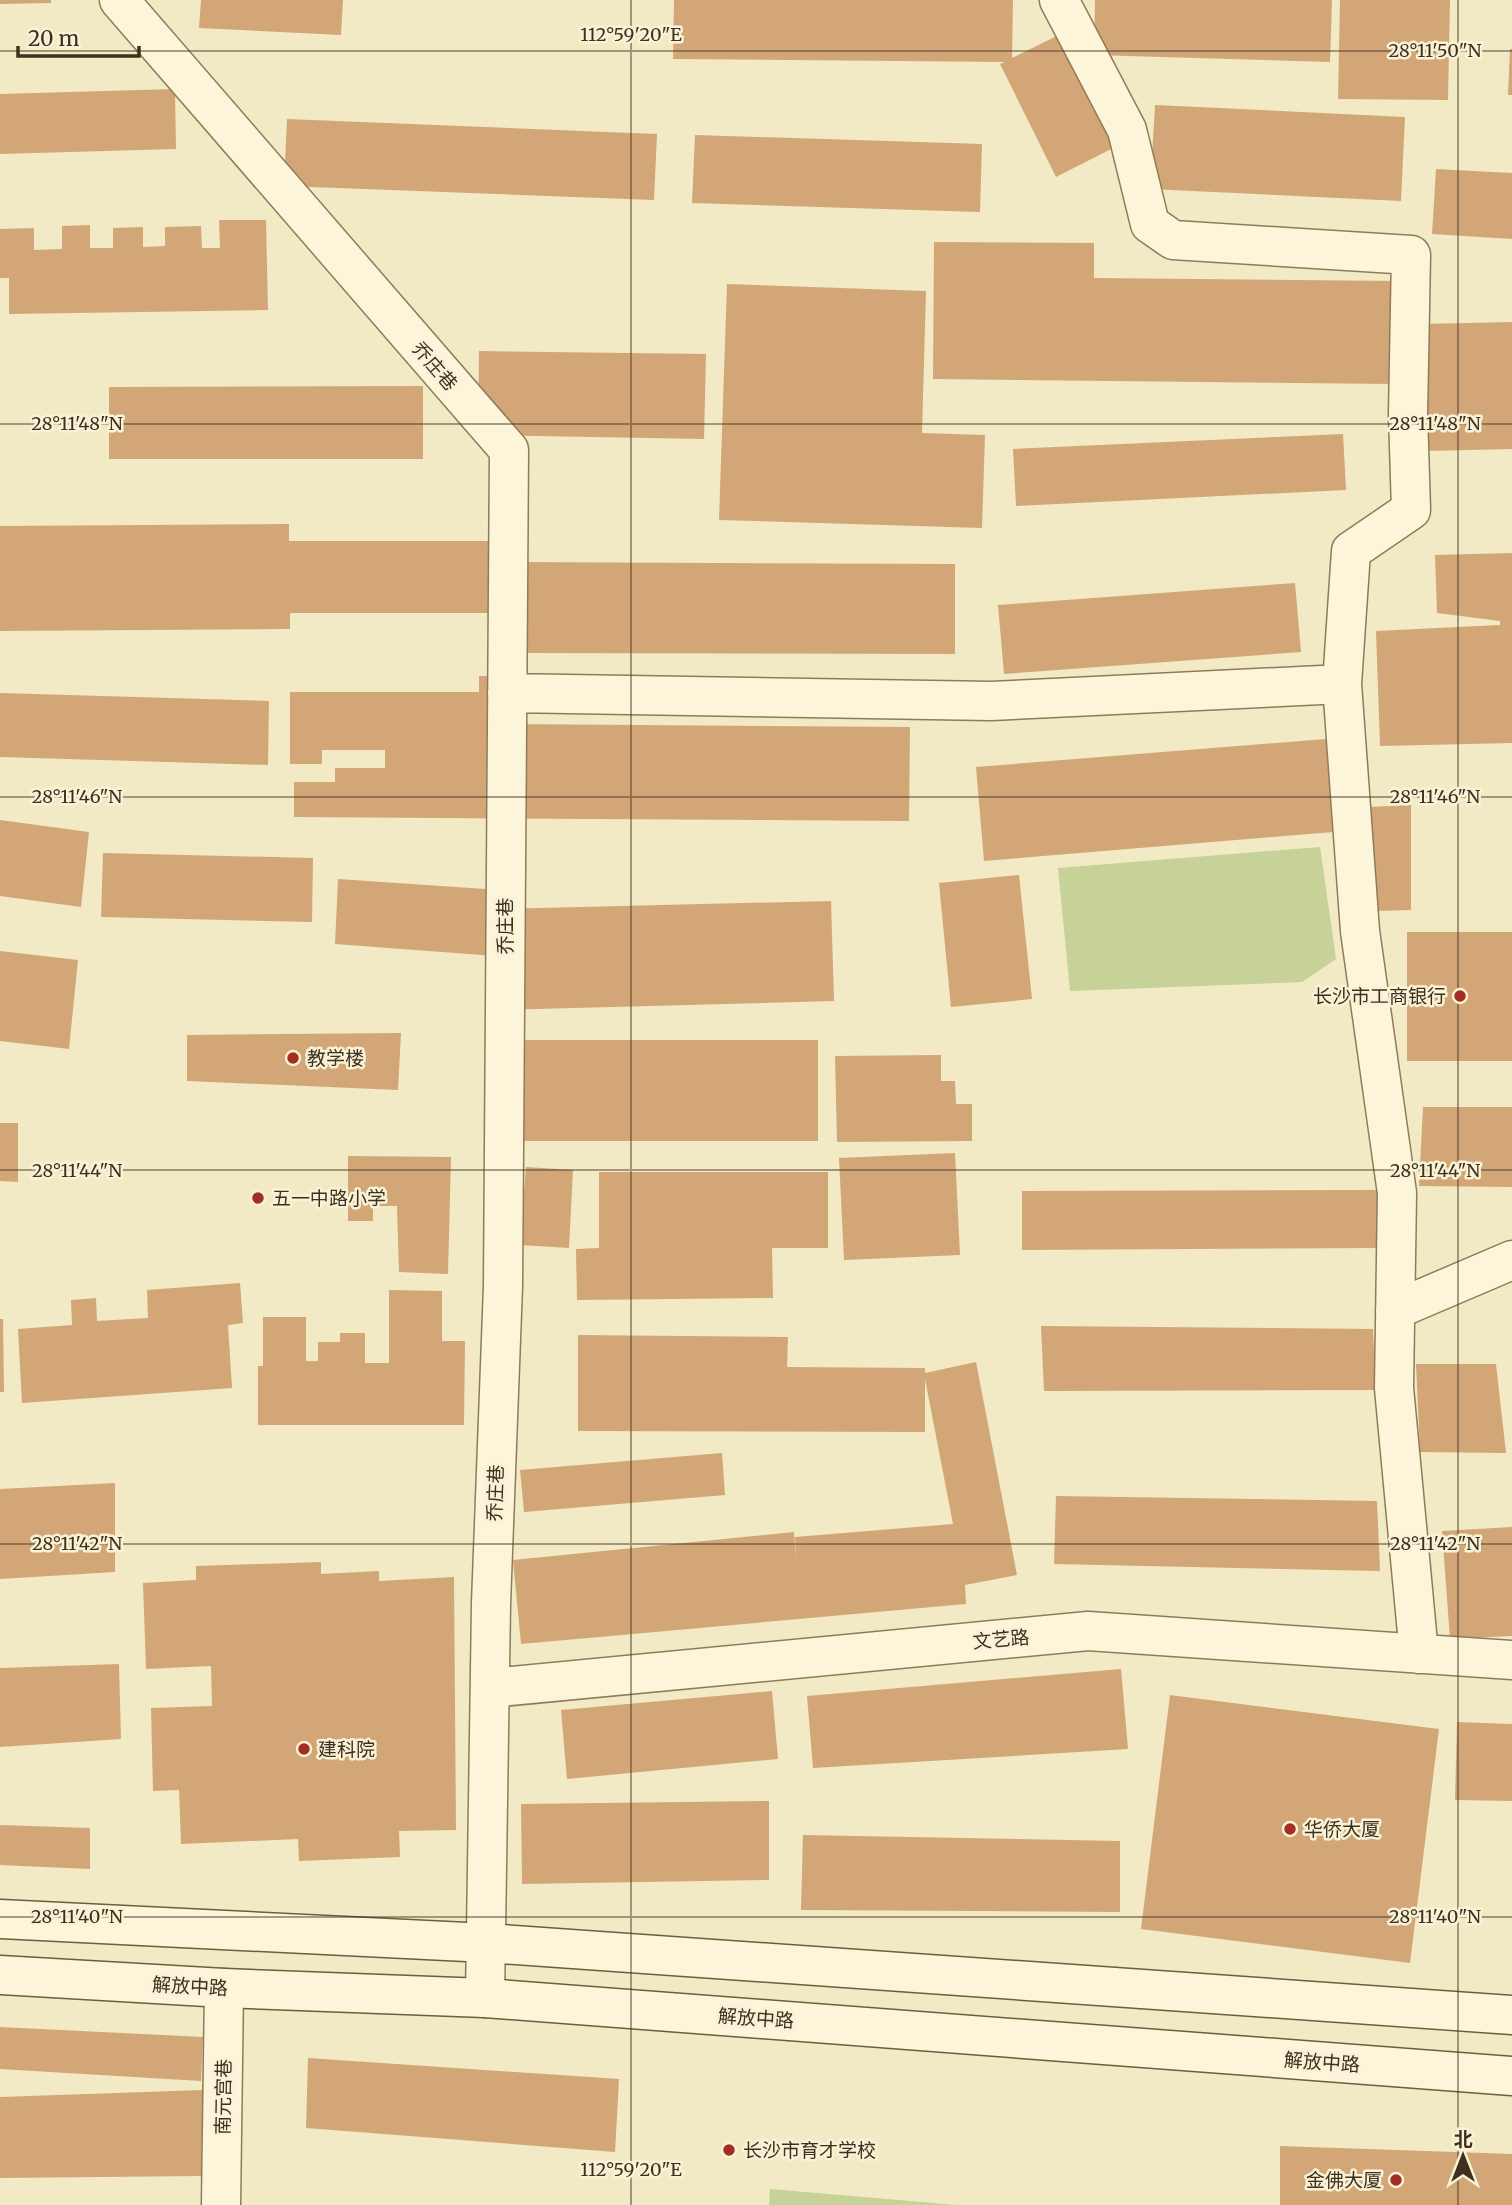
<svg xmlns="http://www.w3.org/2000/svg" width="1512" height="2205" font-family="Merriweather,'Noto Sans SC',serif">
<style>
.green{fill:#c6d298}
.building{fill:#d3a678}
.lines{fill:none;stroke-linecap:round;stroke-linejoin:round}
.minor-casing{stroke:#8f7b59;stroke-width:41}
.secondary-casing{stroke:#715b3c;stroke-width:41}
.minor{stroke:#fcf5da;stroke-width:38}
.secondary{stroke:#fcf5da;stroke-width:38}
.ticks{fill:none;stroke:#3e301e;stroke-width:2;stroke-opacity:0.45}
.poi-dot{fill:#a42e23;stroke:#f9f2d6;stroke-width:2.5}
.labels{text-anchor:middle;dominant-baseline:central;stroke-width:5;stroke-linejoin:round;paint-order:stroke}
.street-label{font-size:19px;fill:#3e301e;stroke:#f9f2d6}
.poi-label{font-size:19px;fill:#3e301e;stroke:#f9f2d6;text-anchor:start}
.ticks-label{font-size:18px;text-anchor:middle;fill:#3e301e;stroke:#f9f2d6;stroke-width:5;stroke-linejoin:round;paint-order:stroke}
</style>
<rect width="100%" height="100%" fill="#f2e9c5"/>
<path class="green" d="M1320 847 1336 959 1302 982 1070 991 1058 868Z
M770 2189 957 2205H769Z"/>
<path class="building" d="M0 0H51V3L0 4Z
M201 0H343L341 35 199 28Z
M674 0H1013L1012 58 1065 32 1121 144 1056 177 1000 64 1005 62 673 59Z
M1095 0H1332L1330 62 1094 55Z
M1340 0H1450L1448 100 1338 99Z
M1510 49H1512V95H1508Z
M175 89 176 149 0 154V94Z
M1155 105 1405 117 1401 201 1150 189Z
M287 119 657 134 654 200 284 186Z
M695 135 982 144 980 212 692 203Z
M1436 169 1512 173V239L1432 234Z
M219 220H266L268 310 9 314V278H0V229L34 228V250L62 249V226L90 225V248H113V228L143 227V247L165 246V227L201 226 202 248H220Z
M934 242 1094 243V278L1397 281 1395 384 933 379Z
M727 284 926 291 922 433 985 435 982 528 719 520Z
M1512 322V449L1425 451 1422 324Z
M479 351 706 354 704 439 478 435Z
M423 386V459H109V387Z
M1343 434 1346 490 1016 506 1013 449Z
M289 524V541H501V613H290V629L0 631V526Z
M1512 553V743L1380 746 1376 631 1500 625V621L1437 613 1435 555Z
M513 562 955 564V654L513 653Z
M1295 583 1301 652 1004 674 998 605Z
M479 676H506V724L910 727 909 821 294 817V782H335V768H385V750H322V764H290V692H479Z
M0 693 269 701 268 765 0 757Z
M1326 739 1333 832 984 861 976 767Z
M1411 805V910L1373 911 1369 807Z
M0 820 89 832 81 907 0 896Z
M103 853 313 858 312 922 101 917Z
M1019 875 1032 999 951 1007 939 883Z
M338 879 500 890 498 909 831 901 834 1001 501 1010 496 956 335 944Z
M1407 932H1512V1061H1407Z
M0 951 78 960 69 1049 0 1041Z
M401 1033 398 1090 187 1081V1035Z
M521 1040H818V1141H521Z
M941 1055V1081H955L956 1104H972V1141L837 1142 835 1056Z
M1423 1107H1512V1187L1419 1186Z
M0 1123H18V1182L0 1181Z
M955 1153 960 1255 844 1260 839 1158Z
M348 1156 451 1157 448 1274 399 1272 397 1206H373V1221H348Z
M526 1167 573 1170 569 1248 520 1245Z
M599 1172H828V1248H772L773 1298 577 1300 576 1249 599 1248Z
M1377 1190V1248L1022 1250V1191Z
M240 1283 243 1323 228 1325 232 1388 22 1403 18 1329 72 1325 71 1300 96 1298 97 1321 148 1318 147 1290Z
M389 1290 442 1291V1341H465L464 1425H258V1366H263V1317H306V1361H318V1342H340V1333H365V1363H389Z
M0 1319H3L4 1392H0Z
M1041 1326 1373 1329 1376 1390 1044 1391Z
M578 1335 788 1337 787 1367 925 1368V1373L976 1362 1017 1575 965 1585 966 1604 521 1644 513 1560 794 1532 796 1561 795 1537 953 1524 925 1379V1432L578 1431Z
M1416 1364H1496L1506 1453 1420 1452Z
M722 1453 725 1495 524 1512 520 1470Z
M115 1483V1572L0 1579V1489Z
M1056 1496 1377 1501 1380 1571 1054 1564Z
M1512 1527V1636L1450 1639 1442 1531Z
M321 1562V1574L379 1571V1581L454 1577 456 1830 399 1831 400 1857 299 1861 298 1839 181 1844 179 1790 153 1791 151 1708 212 1706 211 1666 146 1669 143 1583 196 1580V1566Z
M119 1664 121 1739 0 1747V1668Z
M1121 1669 1128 1749 813 1768 807 1696Z
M772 1691 778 1759 567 1779 561 1710Z
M1170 1695 1439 1729 1410 1963 1141 1929Z
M1457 1722 1512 1724V1801L1455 1800Z
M769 1801V1880L522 1884 521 1804Z
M0 1825 90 1828V1869L0 1865Z
M803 1835 1120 1841V1912L801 1910Z
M0 2027 203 2037 201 2081 0 2069Z
M308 2058 619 2079 615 2152 306 2128Z
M203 2090 201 2176 0 2178V2097Z
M1280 2146 1512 2154V2205H1280Z"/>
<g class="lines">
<defs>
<path id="minor" d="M119 0 509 450 503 1286 491 1604 485 1998
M1059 0 1127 130 1150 224 1173 240 1411 255 1408 414 1411 510 1351 551 1342 684
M507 693 991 701 1342 684 1360 931 1397 1193 1394 1388 1419 1654
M1395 1310 1512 1260
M490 1688 1088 1631 1512 1660
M221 2205 224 1988"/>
<path id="secondary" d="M0 1919 487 1943 1512 2015
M0 1975 224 1988 485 1998 1512 2076"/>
</defs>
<use href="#minor" class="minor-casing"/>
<use href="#secondary" class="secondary-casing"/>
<use href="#minor" class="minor"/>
<use href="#secondary" class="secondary"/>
</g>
<path class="ticks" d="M631 0V2205M1458 0V2205M0 51H1512M0 424H1512M0 797H1512M0 1170H1512M0 1544H1512M0 1917H1512"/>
<g class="poi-dot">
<circle cx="1460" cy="996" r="7"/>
<circle cx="293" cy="1058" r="7"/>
<circle cx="258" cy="1198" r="7"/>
<circle cx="304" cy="1749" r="7"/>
<circle cx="1290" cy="1829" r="7"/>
<circle cx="729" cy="2150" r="7"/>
<circle cx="1396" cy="2180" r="7"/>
</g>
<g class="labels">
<g class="street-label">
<text transform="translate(435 366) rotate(49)">乔庄巷</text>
<text transform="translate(505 926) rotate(-90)">乔庄巷</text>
<text transform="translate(495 1493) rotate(-88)">乔庄巷</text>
<text transform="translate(1001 1639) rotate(-5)">文艺路</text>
<text transform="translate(190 1986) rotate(3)">解放中路</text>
<text transform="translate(756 2018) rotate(4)">解放中路</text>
<text transform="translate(1322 2062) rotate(4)">解放中路</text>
<text transform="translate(223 2097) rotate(-89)">南元宫巷</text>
</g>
<g class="poi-label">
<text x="1446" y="996" text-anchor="end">长沙市工商银行</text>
<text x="307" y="1058">教学楼</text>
<text x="272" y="1198">五一中路小学</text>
<text x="318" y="1749">建科院</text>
<text x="1304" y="1829">华侨大厦</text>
<text x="743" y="2150">长沙市育才学校</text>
<text x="1382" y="2180" text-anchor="end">金佛大厦</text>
</g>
</g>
<g class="ticks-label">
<text x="631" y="41">112°59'20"E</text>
<text x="1435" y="57">28°11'50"N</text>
<text x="77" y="430">28°11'48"N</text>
<text x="1435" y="430">28°11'48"N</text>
<text x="77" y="803">28°11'46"N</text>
<text x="1435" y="803">28°11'46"N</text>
<text x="77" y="1177">28°11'44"N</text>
<text x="1435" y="1177">28°11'44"N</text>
<text x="77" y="1550">28°11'42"N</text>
<text x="1435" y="1550">28°11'42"N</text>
<text x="77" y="1923">28°11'40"N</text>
<text x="1435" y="1923">28°11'40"N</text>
<text x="631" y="2176">112°59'20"E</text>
</g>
<g transform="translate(1463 2156)" stroke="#f9f2d6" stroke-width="5" paint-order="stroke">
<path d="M0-5L12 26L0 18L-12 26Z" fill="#3e301e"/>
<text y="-10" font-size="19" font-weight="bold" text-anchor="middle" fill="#3e301e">北</text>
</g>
<path d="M18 46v10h121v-10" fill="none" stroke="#3e301e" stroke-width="3.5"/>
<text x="28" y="46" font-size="21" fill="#3e301e" stroke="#f9f2d6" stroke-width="5" paint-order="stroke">20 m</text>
</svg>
